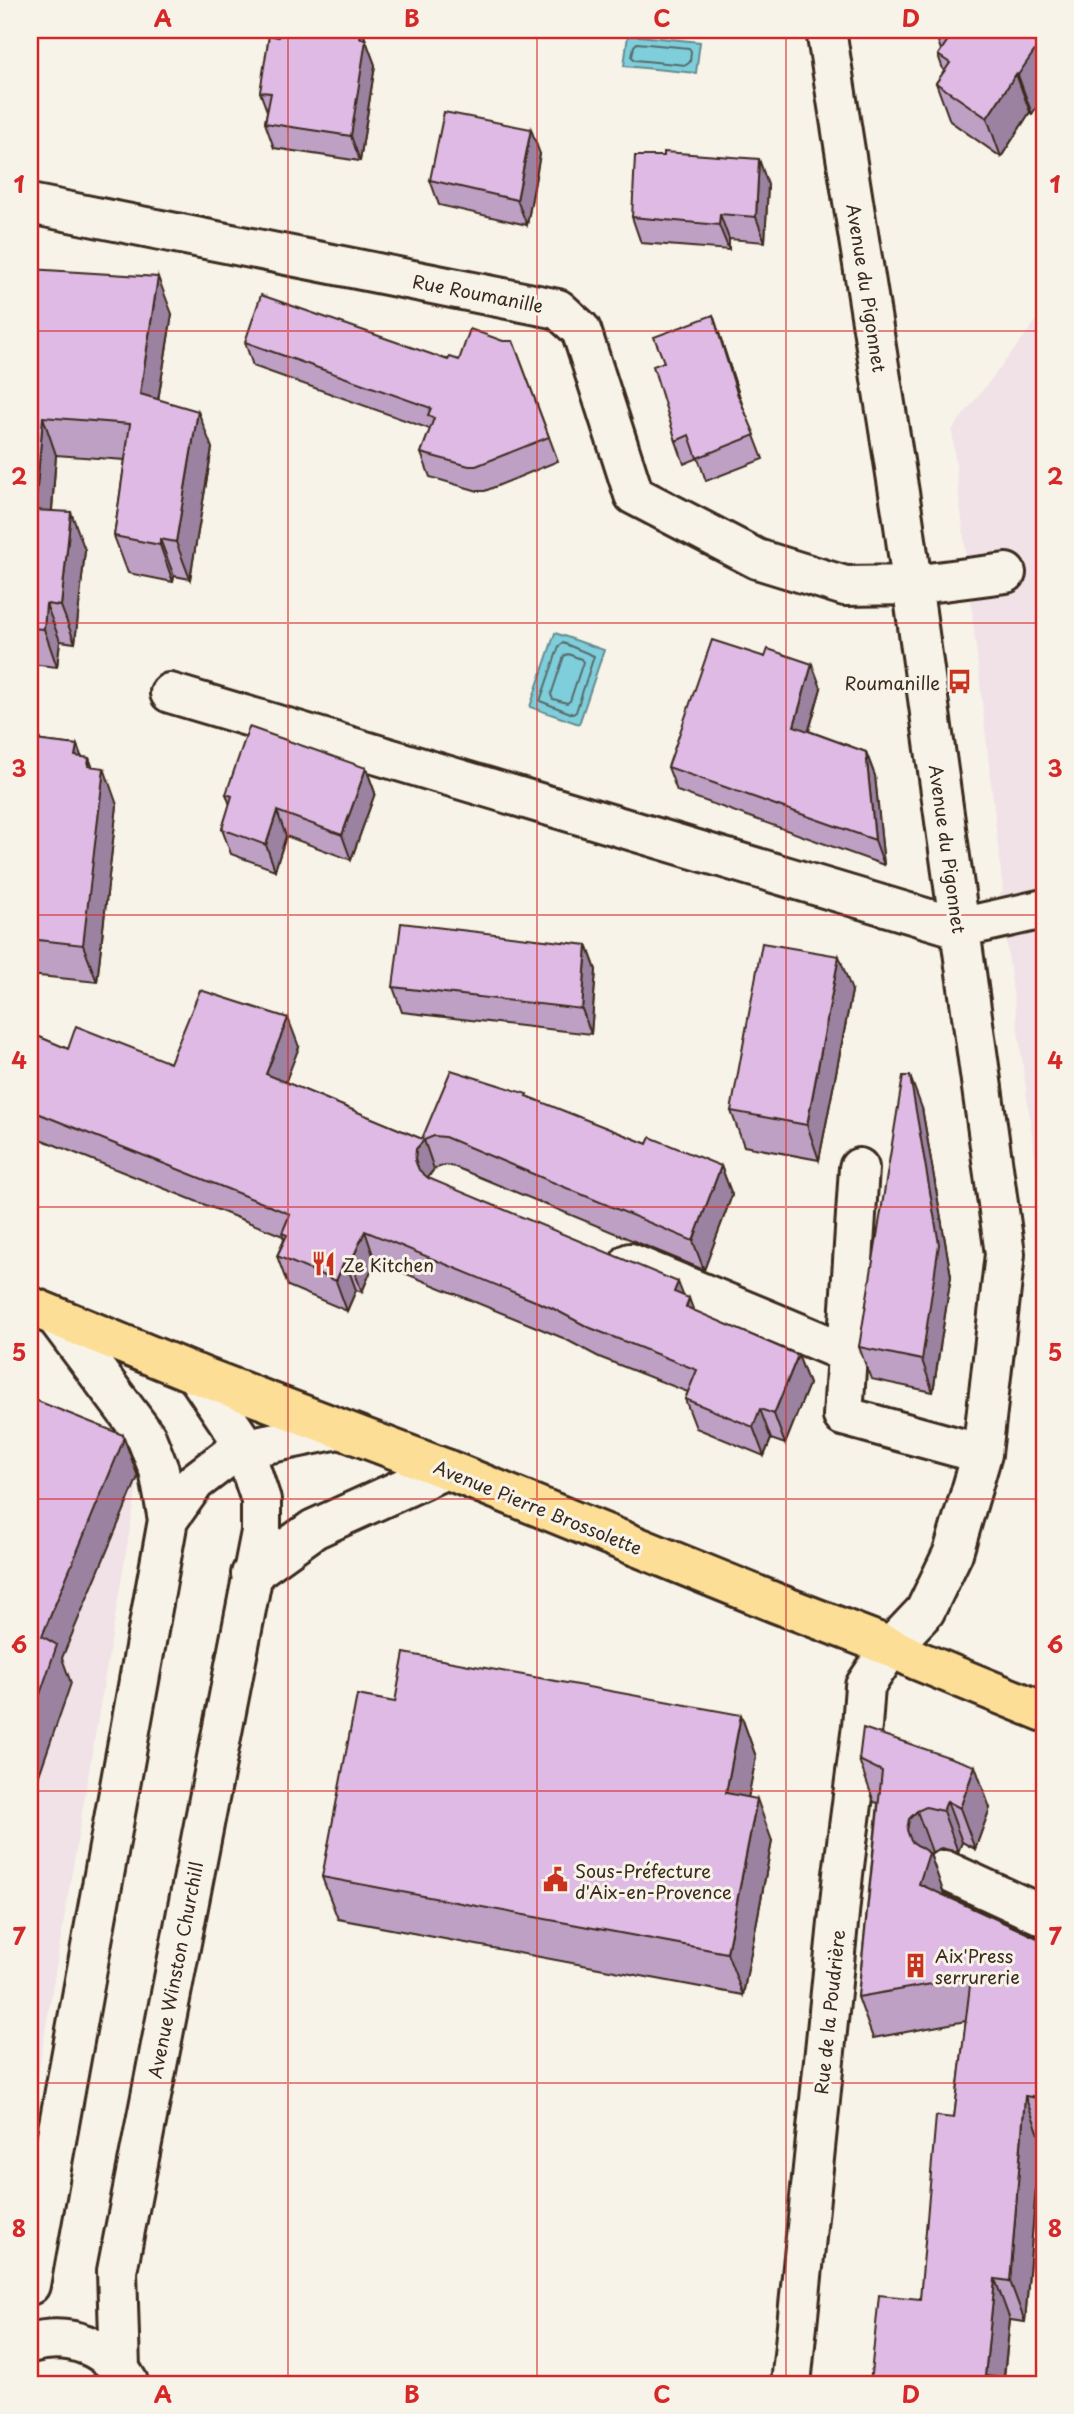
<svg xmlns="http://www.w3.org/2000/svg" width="1074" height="2414" font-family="'Playpen Sans',sans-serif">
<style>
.built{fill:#f0e2e7}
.water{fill:#7fcedb;stroke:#648c8f;stroke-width:2}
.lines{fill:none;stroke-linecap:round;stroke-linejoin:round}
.shore{stroke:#566c6a;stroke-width:2}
.minor-casing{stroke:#3b2a1e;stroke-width:44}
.major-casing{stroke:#3b2a1e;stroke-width:44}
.minor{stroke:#f7f3e8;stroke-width:38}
.major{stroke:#fdde96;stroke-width:38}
.wall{fill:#bfa0c5;stroke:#3b2a1e;stroke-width:2}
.shaded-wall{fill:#9b82a0;stroke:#3b2a1e;stroke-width:2}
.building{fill:#debae5;stroke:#3b2a1e;stroke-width:2}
.grid{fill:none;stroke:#d62828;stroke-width:2;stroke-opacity:0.55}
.labels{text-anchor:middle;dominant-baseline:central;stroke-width:6;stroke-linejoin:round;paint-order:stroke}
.street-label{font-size:18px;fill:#3b2a1e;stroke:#f7f3e8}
.poi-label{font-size:18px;fill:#3b2a1e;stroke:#f7f3e8;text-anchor:start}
.neatline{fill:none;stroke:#d62828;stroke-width:2.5}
.grid-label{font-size:23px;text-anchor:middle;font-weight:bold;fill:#d62828}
</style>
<rect width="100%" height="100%" fill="#f7f3e8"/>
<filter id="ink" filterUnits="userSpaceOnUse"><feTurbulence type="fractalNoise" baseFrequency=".0143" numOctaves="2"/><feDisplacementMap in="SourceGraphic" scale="14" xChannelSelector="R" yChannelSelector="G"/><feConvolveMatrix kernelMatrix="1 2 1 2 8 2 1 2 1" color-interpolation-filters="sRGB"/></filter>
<g filter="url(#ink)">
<path class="built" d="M1044 311V1224L1000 894 1003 891 952 430Z
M30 1430 139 1475 30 2121Z"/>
<path class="water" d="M628 35 700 42 696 73 624 66Z
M555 633 604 650 579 724 530 707Z"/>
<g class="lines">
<path class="shore" d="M637 43 689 48 691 51 690 62 686 65 635 60 632 57 634 46Z
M563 643 594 656 576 712 573 714 540 701 559 646Z
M568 654 581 659 583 662 570 701 567 703 553 699 551 695 564 656Z"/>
<defs>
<path id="minor" d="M30 204 558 309 581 330 634 495 757 559 845 586 912 585 1006 573
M170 693 959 928 1044 909
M859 1168 843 1416 982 1454
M630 1263 847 1353
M168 1520 195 1482 237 1450 339 1429
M251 1574 314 1529 446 1469
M944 1870 1044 1916
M30 2285 168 1520 159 1470 146 1437 56 1317
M30 2343C69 2332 108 2346 128 2382
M120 2369 117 2271 261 1532V1500L241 1440 196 1374
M791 2384 843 1874 862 1726 865 1686 891 1647 925 1611 953 1553 982 1454 1005 1254 903 518 826 30"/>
<path id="major" d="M30 1306 196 1374 446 1469 776 1603 891 1647 919 1661 1044 1712"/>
</defs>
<use href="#minor" class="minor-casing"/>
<use href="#major" class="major-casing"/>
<use href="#minor" class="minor"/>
<use href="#major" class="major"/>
</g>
<path class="wall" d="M362 30 375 65 360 161 274 148 265 123 267 111 260 92 278 37 309 31Z
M934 30H1044L1032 114 1030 112 1001 157 950 121 936 83 944 72 938 55 941 50Z
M540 154 527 225 439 205 430 180Z
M768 185 765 242 729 239V250L641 243 632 217Z
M30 269 172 314 158 400 212 448 190 579 174 576 173 582 128 573 114 536 125 460 56 455 52 511 85 550 75 643 60 641 57 667 30 664Z
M713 315 742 404 763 459 706 481 698 458 684 464 676 441 663 362Z
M503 341H513L558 461 485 491H478L430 477 421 453 430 429 253 366 245 342 459 360Z
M821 688 809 731 866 752 875 776 884 865 677 791 668 767Z
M30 710 40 741 77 745 81 757 89 758 92 766 117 805 97 982 30 975Z
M366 768 375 793 351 860 286 836 275 870 231 854 222 829 230 805 226 794Z
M587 945 596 970 591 1034 402 1012 393 987Z
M852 991 819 1160 744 1146 731 1111Z
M30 1033 68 1049 170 1063 299 1047 285 1082 422 1139 528 1097 647 1144 721 1166 732 1195 704 1270 455 1167 445 1165 434 1169 428 1178 683 1296 694 1311 798 1355 809 1384 785 1444 771 1439 764 1456 696 1428 685 1399 688 1392 599 1357 563 1338 375 1261 362 1292 356 1290 347 1311 288 1286 277 1256 284 1240 283 1236 30 1135Z
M922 1108 951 1276 933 1392 871 1379 859 1347Z
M395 1702 741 1715 756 1757 748 1797 772 1841 743 1995 338 1919 322 1877Z
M859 1760 990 1808 975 1849 962 1842 958 1852 941 1848 932 1852 930 1854 944 1895 1044 1941V2138L1040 2137 1025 2322 1010 2320 1004 2378 870 2384 920 2299 954 2118 966 2021 873 2038 858 1997 878 1803 874 1802Z"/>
<path class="shaded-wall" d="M362 30 375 65 360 161 351 136 360 38Z
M1030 30H1044V96L1032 114 1018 75Z
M1016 74 1030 112 1001 157 987 118Z
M531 129 540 154 527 225 517 200Z
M759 159 768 185 765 242 756 217Z
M720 214 729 239V250L719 225Z
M158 277 172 314 153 431 140 394Z
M713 315 721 339 746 416 737 393Z
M198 411 212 448 190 579 176 542Z
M43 417 56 455 49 547 35 510Z
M71 512 85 550 75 643 61 606Z
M160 539 174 576 173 582 160 545Z
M46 604 60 641 57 667 44 629Z
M812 664 821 688 803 750 794 726Z
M30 710 39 735 49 778 35 740 30 717Z
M77 745 91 782 75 756Z
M866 752 875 776 884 865 875 840Z
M89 758 101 791 104 768 117 805 97 982 83 945Z
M366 768 375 793 351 860 342 835Z
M277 811 286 836 275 870 266 845Z
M587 945 596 970 591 1034 582 1009Z
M839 956 852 991 819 1160 807 1125Z
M288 1018 299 1047 277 1104 266 1074Z
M910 1076 922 1108 951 1276 933 1392 922 1360Z
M424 1140 434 1169 427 1178 425 1189 415 1160 416 1149Z
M721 1166 732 1195 704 1270 693 1241Z
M365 1231 375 1261 362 1292 351 1262Z
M345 1260 356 1290 347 1311 336 1281Z
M678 1282 687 1305 689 1298 700 1328 674 1292Z
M798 1355 809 1384 785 1444 774 1414Z
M760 1409 771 1439 764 1456 753 1427Z
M123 1435 138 1477 62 1658 71 1683 30 1801V1723L42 1636Z
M741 1715 756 1757 741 1835 726 1793Z
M975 1766 990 1808 975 1849 960 1808Z
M757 1799 772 1841 743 1995 727 1953Z
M947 1801 962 1842 958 1852 943 1811Z
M917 1811 932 1852 930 1854 944 1894 934 1925 919 1884 907 1830 909 1819Z
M1025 2096 1040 2137 1025 2322 1010 2281Z
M995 2279 1010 2320 1003 2384 985 2376Z"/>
<path class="building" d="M280 30H298L309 31V30H362L360 38 366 40 351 136 265 123 271 93 260 92 269 35 278 37Z
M945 30H1039L1044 34V37L1018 75 1016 74 987 118 936 83 950 63 938 55 952 34Z
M444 112 531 129 517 200 430 180Z
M664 152 759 159 756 217 720 214 719 225 632 217 635 156H664Z
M30 269 158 277 140 394 198 411 176 542 160 539V545L114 536 130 424 43 417 35 510 71 512 61 606 46 604 44 629 30 628Z
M261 295 448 360 450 357 459 360 470 329 503 341H513L549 437 476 466H469L421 453 434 418 428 415 431 408 245 342Z
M713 315 737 393 755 435 697 458 689 435 676 441 653 366 664 362 654 337Z
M712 640 765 657 768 649 812 664 794 726 866 752 875 840 668 767Z
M30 717 35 740 77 745 75 756 89 758 88 766 104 768 83 945 30 939Z
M249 727 366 768 342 835 277 811 266 845 222 829 232 796 226 794Z
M401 923 587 945 582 1009 393 987Z
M762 943 839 956 807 1125 731 1111Z
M200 990 288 1018 266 1074 422 1139 451 1070 527 1094 526 1096 647 1144 650 1137 721 1166 693 1241 445 1137 434 1136 424 1140 416 1149 415 1160 419 1170 428 1178 678 1282 674 1292 689 1298 686 1307 798 1355 774 1414 760 1409 753 1427 685 1399 697 1370 588 1327 552 1308 365 1231 351 1262 345 1260 336 1281 277 1256 287 1235 282 1233 290 1214 30 1110V1033L68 1049 76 1026 170 1063Z
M903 1076H910L939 1244 922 1360 859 1347Z
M30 1398 123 1435 124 1439 42 1636 57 1645 30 1723Z
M404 1653 741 1715 726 1793 757 1799 727 1953 322 1877 357 1695 395 1702Z
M863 1728 975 1766 960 1808 947 1801 943 1811 926 1807 917 1811 909 1819 907 1830 911 1841 929 1853 919 1884 1044 1941V2099L1025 2096 1010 2281 995 2279 985 2376 1044 2383V2384H870L879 2295 920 2299 936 2116 954 2118 971 1977 858 1997 882 1771 859 1760Z"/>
</g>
<path class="grid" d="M288 30V2384M537 30V2384M786 30V2384M30 331H1044M30 623H1044M30 915H1044M30 1207H1044M30 1499H1044M30 1791H1044M30 2083H1044"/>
<defs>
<symbol id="bus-bare" viewBox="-9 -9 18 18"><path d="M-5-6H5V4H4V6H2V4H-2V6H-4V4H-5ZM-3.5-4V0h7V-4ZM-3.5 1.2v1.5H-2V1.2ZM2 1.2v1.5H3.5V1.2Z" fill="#c8321e" stroke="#f7f3e8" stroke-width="2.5" paint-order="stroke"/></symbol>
<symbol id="restaurant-bare" viewBox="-9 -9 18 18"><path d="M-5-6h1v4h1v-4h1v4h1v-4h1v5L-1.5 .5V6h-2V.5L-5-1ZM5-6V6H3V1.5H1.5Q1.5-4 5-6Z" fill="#c8321e" stroke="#f7f3e8" stroke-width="2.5" paint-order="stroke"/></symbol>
<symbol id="civic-bare" viewBox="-9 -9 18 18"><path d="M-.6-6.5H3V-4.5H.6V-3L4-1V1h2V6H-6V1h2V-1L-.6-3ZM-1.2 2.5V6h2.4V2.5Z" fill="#c8321e" stroke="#f7f3e8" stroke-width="2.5" paint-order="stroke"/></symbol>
<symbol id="building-bare" viewBox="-9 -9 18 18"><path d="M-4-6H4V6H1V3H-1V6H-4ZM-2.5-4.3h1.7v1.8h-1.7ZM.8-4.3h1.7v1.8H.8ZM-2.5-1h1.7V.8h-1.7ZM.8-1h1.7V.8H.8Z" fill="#c8321e" stroke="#f7f3e8" stroke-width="2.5" paint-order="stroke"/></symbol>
</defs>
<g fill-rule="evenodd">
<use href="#bus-bare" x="942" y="664" width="35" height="35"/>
<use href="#restaurant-bare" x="306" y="1246" width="35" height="35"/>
<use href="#civic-bare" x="538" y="1862" width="35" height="35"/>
<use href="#building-bare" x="898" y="1948" width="35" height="35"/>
</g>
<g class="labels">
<g class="street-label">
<text transform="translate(867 288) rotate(81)">Avenue du Pigonnet</text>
<text transform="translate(478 293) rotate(11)">Rue Roumanille</text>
<text transform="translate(948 849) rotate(82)">Avenue du Pigonnet</text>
<text transform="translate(538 1507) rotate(22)">Avenue Pierre Brossolette</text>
<text transform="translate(175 1970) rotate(-79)">Avenue Winston Churchill</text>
<text transform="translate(829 2012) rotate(-84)">Rue de la Poudrière</text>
</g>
<g class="poi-label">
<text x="940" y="682" text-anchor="end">Roumanille</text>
<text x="343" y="1264">Ze Kitchen</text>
<text x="575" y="1870">Sous-Préfecture<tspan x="575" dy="21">d'Aix-en-Provence</tspan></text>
<text x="935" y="1955">Aix'Press<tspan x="935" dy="21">serrurerie</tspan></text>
</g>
</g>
<rect width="1074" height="2414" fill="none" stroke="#f7f3e8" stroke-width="77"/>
<rect x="38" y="38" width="998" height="2338" class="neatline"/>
<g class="grid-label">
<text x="163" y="27">A</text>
<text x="412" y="27">B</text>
<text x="662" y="27">C</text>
<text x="911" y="27">D</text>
<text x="19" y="193">1</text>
<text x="1055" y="193">1</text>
<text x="19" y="485">2</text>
<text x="1055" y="485">2</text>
<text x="19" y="777">3</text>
<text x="1055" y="777">3</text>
<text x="19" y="1069">4</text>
<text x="1055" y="1069">4</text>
<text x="19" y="1361">5</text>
<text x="1055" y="1361">5</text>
<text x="19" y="1653">6</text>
<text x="1055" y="1653">6</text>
<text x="19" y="1945">7</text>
<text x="1055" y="1945">7</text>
<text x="19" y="2237">8</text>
<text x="1055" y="2237">8</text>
<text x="163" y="2403">A</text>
<text x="412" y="2403">B</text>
<text x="662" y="2403">C</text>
<text x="911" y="2403">D</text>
</g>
</svg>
